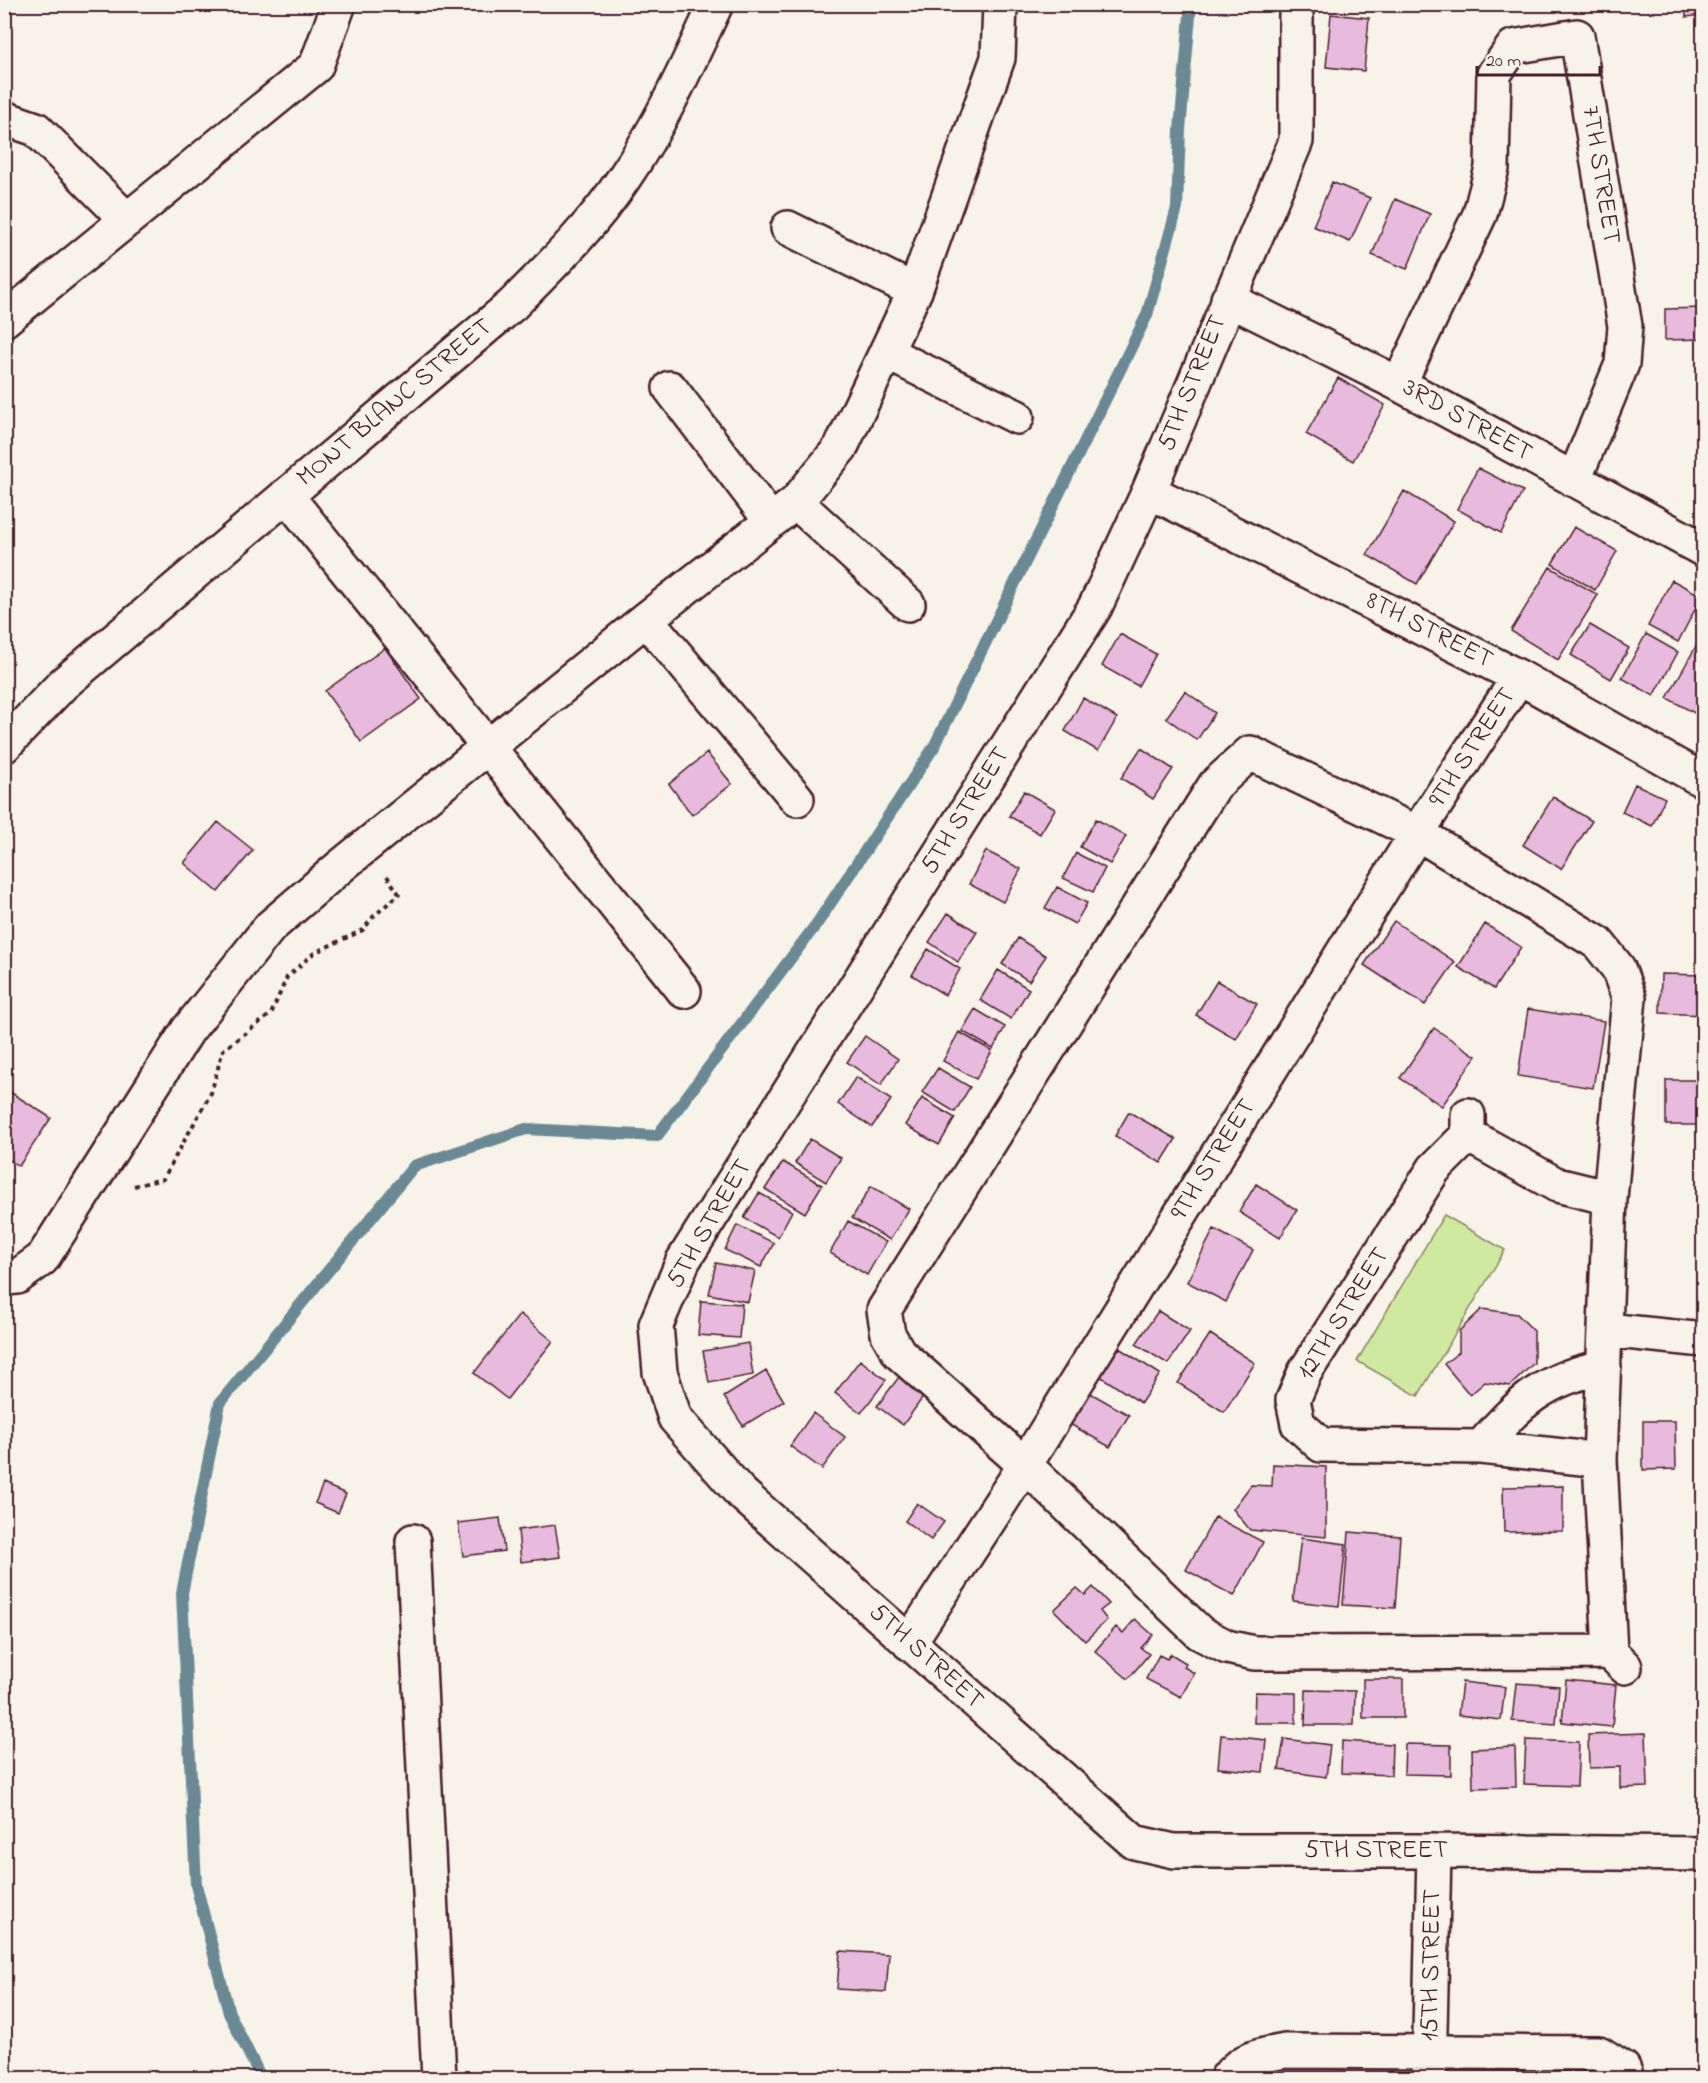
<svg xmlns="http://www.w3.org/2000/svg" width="1708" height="2083" font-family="'Indie Flower',sans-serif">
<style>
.green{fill:#cfe9a0;stroke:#8c8466;stroke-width:1.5}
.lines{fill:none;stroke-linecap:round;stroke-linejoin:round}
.stream{stroke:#6a8995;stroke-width:12}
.building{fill:#e7bade;stroke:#4a1f2b;stroke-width:1.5}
.street-casing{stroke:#4a1f2b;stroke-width:38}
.path{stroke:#4a1f2b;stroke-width:4;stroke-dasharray:4.5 4.5;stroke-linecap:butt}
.street{stroke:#f7f3e8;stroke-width:33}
.labels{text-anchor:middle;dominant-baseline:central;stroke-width:6;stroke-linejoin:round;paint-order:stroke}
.street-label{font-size:26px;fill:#4a1f2b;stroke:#f7f3e8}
</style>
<rect width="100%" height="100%" fill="#f7f3e8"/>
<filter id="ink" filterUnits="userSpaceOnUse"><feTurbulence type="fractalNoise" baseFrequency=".0167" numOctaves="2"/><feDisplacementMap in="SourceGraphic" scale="12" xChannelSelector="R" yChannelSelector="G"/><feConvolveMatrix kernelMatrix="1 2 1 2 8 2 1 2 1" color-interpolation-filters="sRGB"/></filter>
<g filter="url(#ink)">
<path class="green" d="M1444 1215 1505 1250 1418 1396 1357 1361Z"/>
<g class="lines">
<path class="stream" d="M261 2078 229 2013 196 1885 182 1593 220 1403 414 1166 526 1129 657 1136 818 922 934 747 1147 315 1177 208 1180 130 1191 4"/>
</g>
<path class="building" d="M1685 4H1704V15L1686 17Z
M1331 14 1369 18 1364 71 1326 67Z
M1332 182 1370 198 1350 242 1313 226Z
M1395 199 1430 214 1407 269 1372 255Z
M1704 308V339L1665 340V309Z
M1338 378 1385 405 1353 461 1306 434Z
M1478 468 1523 491 1501 533 1457 509Z
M1404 491 1454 521 1417 584 1367 555Z
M1574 527 1617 551 1595 590 1552 564Z
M1550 567 1598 595 1558 660 1511 631Z
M1672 580 1702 596 1678 642 1648 626Z
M1590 625 1629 648 1611 679 1571 655Z
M1704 632V710L1700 716 1667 698Z
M1120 634 1156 654 1138 686 1102 666Z
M1646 634 1678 652 1654 696 1622 678Z
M385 648 421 699 361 742 325 691Z
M1185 691 1215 713 1197 740 1166 718Z
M1083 698 1117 718 1098 751 1065 731Z
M1141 748 1173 769 1153 799 1121 778Z
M707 753 732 784 692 815 669 784Z
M1635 784 1665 798 1652 826 1622 812Z
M1024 791 1055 809 1040 834 1009 816Z
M1553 797 1592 821 1561 869 1523 845Z
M1096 819 1126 836 1110 864 1080 847Z
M218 822 253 850 218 892 184 863Z
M986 851 1021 869 1003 902 969 884Z
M1076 853 1105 868 1093 892 1063 878Z
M1057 887 1087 903 1075 924 1045 908Z
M948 913 977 932 958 962 929 942Z
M1394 921 1455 962 1425 1005 1364 965Z
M1485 924 1521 947 1494 989 1458 967Z
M1018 938 1046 956 1029 981 1002 964Z
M928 949 960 969 945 995 912 975Z
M998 970 1029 989 1011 1019 980 1000Z
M1661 974 1704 975V1015L1660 1013Z
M1217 981 1257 1004 1236 1039 1196 1015Z
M975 1009 1005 1027 993 1049 962 1031Z
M1528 1009 1604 1021 1593 1088 1518 1076Z
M1434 1028 1476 1056 1442 1106 1400 1078Z
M959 1032 992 1051 976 1079 943 1061Z
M865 1036 898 1059 881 1085 847 1062Z
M938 1068 970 1087 955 1112 922 1092Z
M856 1077 891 1100 872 1127 838 1104Z
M1666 1080H1700V1125H1666Z
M7 1090 51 1118 19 1166 4 1157V1093Z
M922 1098 955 1118 939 1145 905 1125Z
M1129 1112 1176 1139 1161 1163 1115 1136Z
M810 1139 841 1158 826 1182 795 1163Z
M783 1162 822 1185 805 1213 765 1189Z
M1256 1184 1297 1210 1280 1238 1239 1212Z
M871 1186 909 1209 890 1240 852 1218Z
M759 1193 792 1211 778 1237 744 1218Z
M848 1221 886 1242 867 1275 830 1253Z
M737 1225 774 1243 761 1267 725 1250Z
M1214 1229 1253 1250 1226 1302 1187 1282Z
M716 1263 755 1271 748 1302 709 1294Z
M701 1301 742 1304 739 1338 698 1335Z
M1482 1309 1517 1314 1534 1331V1363L1510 1386 1485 1382 1470 1395 1444 1364 1459 1352V1331Z
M1158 1311 1190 1331 1168 1364 1136 1344Z
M520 1314 553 1341 507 1399 474 1373Z
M1210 1334 1255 1363 1224 1412 1178 1383Z
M748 1343 753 1375 709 1383 703 1351Z
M1119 1348 1160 1374 1141 1403 1100 1376Z
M860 1360 886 1380 861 1413 835 1393Z
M766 1371 784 1401 743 1426 724 1397Z
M899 1377 924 1396 903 1425 877 1406Z
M1080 1387 1129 1415 1110 1447 1061 1419Z
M813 1413 845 1437 822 1469 790 1446Z
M1643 1421H1675L1676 1469 1643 1470Z
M1273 1464 1326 1467V1537L1250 1530 1233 1509 1251 1485 1272 1486Z
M323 1484 346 1494 338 1513 315 1503Z
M1563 1486V1531L1504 1532 1503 1487Z
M917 1503 944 1522 931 1540 905 1521Z
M1215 1517 1263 1542 1234 1596 1186 1570Z
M500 1518 504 1551 463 1556 458 1523Z
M555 1525 560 1557 521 1562 518 1530Z
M1349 1532 1400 1536 1395 1608 1343 1605Z
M1301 1538 1346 1544 1339 1606 1293 1601Z
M1093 1587 1109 1604 1100 1611 1107 1620 1085 1641 1054 1610 1077 1588 1085 1595Z
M1135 1619 1153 1635 1141 1648 1149 1654 1128 1679 1095 1651 1116 1627 1123 1633Z
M1171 1654 1186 1663 1184 1667 1194 1673 1181 1697 1146 1679 1159 1655 1167 1659Z
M1363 1679H1403V1718H1363Z
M1566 1680 1616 1685 1612 1727 1562 1722Z
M1462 1682 1505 1687 1501 1720 1458 1715Z
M1516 1683 1559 1686 1556 1724 1512 1721Z
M1306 1690 1355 1691 1354 1725H1305Z
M1255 1692 1296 1693V1723H1254Z
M1646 1733 1648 1787 1620 1788V1767L1589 1768 1588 1735Z
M1221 1735 1266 1740 1263 1772 1218 1768Z
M1284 1739 1330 1745 1326 1777 1279 1770Z
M1526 1740 1579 1742 1577 1786 1524 1784Z
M1342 1741 1392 1744 1391 1775 1341 1773Z
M1405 1744 1451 1745V1775L1404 1774Z
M1515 1747 1516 1787 1473 1788 1472 1749Z
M840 1951 889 1954 886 1992 837 1989Z"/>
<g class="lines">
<defs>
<path id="street" d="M1296 4V141L1149 491 1095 607 683 1261 656 1325 660 1372 675 1418 740 1492 1134 1842 1174 1851H1434L1704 1854
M4 118 36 129 127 220
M788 228 915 291
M1228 299 1399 384 1704 550
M4 320 316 66 339 4
M887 353 1017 417
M1399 384 1480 214 1492 168 1494 74 1513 47 1577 36 1625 326 1622 364 1574 480
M670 388 771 521
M1149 491 1519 677 1704 781
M286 495 684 991
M796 502 908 604
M646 619 797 799
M4 746 63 684 512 305C552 265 593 225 624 178 661 124 688 64 716 4
M1250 753 1215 785 884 1310 888 1334 899 1353 1025 1465 1200 1633 1227 1647 1254 1653 1610 1652 1625 1667
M1250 753 1417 833 1598 943 1618 968 1629 998 1610 1198 1600 1460 1610 1652
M1468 1115V1135L1434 1169 1305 1372 1293 1400 1298 1424 1321 1445 1481 1447 1600 1460
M1468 1135 1557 1185 1610 1198
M4 1278 17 1277 42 1259 188 1030 270 927 341 866 646 619 796 502 841 447 915 291 998 58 1000 4
M1606 1330 1704 1340
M1481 1447C1520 1402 1543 1379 1604 1367
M413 1541 439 2078
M909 1643 1025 1465 1417 833 1519 677
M1227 2078C1241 2058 1262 2055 1285 2051L1599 2053 1623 2068 1627 2078
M1429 2078 1434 1851"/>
</defs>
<use href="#street" class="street-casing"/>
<path class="path" d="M134 1186 163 1179 211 1093 223 1050 271 1014 287 977 314 953 363 930 373 917 399 894 387 876"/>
<use href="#street" class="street"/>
</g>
</g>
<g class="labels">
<g class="street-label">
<text transform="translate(1600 175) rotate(81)">7TH STREET</text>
<text transform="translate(1193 383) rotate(-68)">5TH STREET</text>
<text transform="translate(395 403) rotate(-40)">MONT BLANC STREET</text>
<text transform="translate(1467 421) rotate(29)">3RD STREET</text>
<text transform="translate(1429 631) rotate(27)">8TH STREET</text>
<text transform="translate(1473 748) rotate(-57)">9TH STREET</text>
<text transform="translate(966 811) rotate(-58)">5TH STREET</text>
<text transform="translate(1214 1160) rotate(-58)">9TH STREET</text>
<text transform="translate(710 1224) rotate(-60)">5TH STREET</text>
<text transform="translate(1344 1314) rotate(-58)">12TH STREET</text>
<text transform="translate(926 1657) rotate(42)">5TH STREET</text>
<text x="1376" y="1851">5TH STREET</text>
<text transform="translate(1432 1965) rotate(-89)">15TH STREET</text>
</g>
</g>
<rect width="1708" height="2083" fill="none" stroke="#f7f3e8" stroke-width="24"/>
<rect x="12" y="12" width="1684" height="2059" fill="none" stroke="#4a1f2b" stroke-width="2" filter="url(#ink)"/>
<path d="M1477 66v9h123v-9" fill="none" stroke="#4a1f2b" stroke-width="3"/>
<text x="1486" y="66" font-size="18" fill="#4a1f2b" stroke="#f7f3e8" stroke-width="4.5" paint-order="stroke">20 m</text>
</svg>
